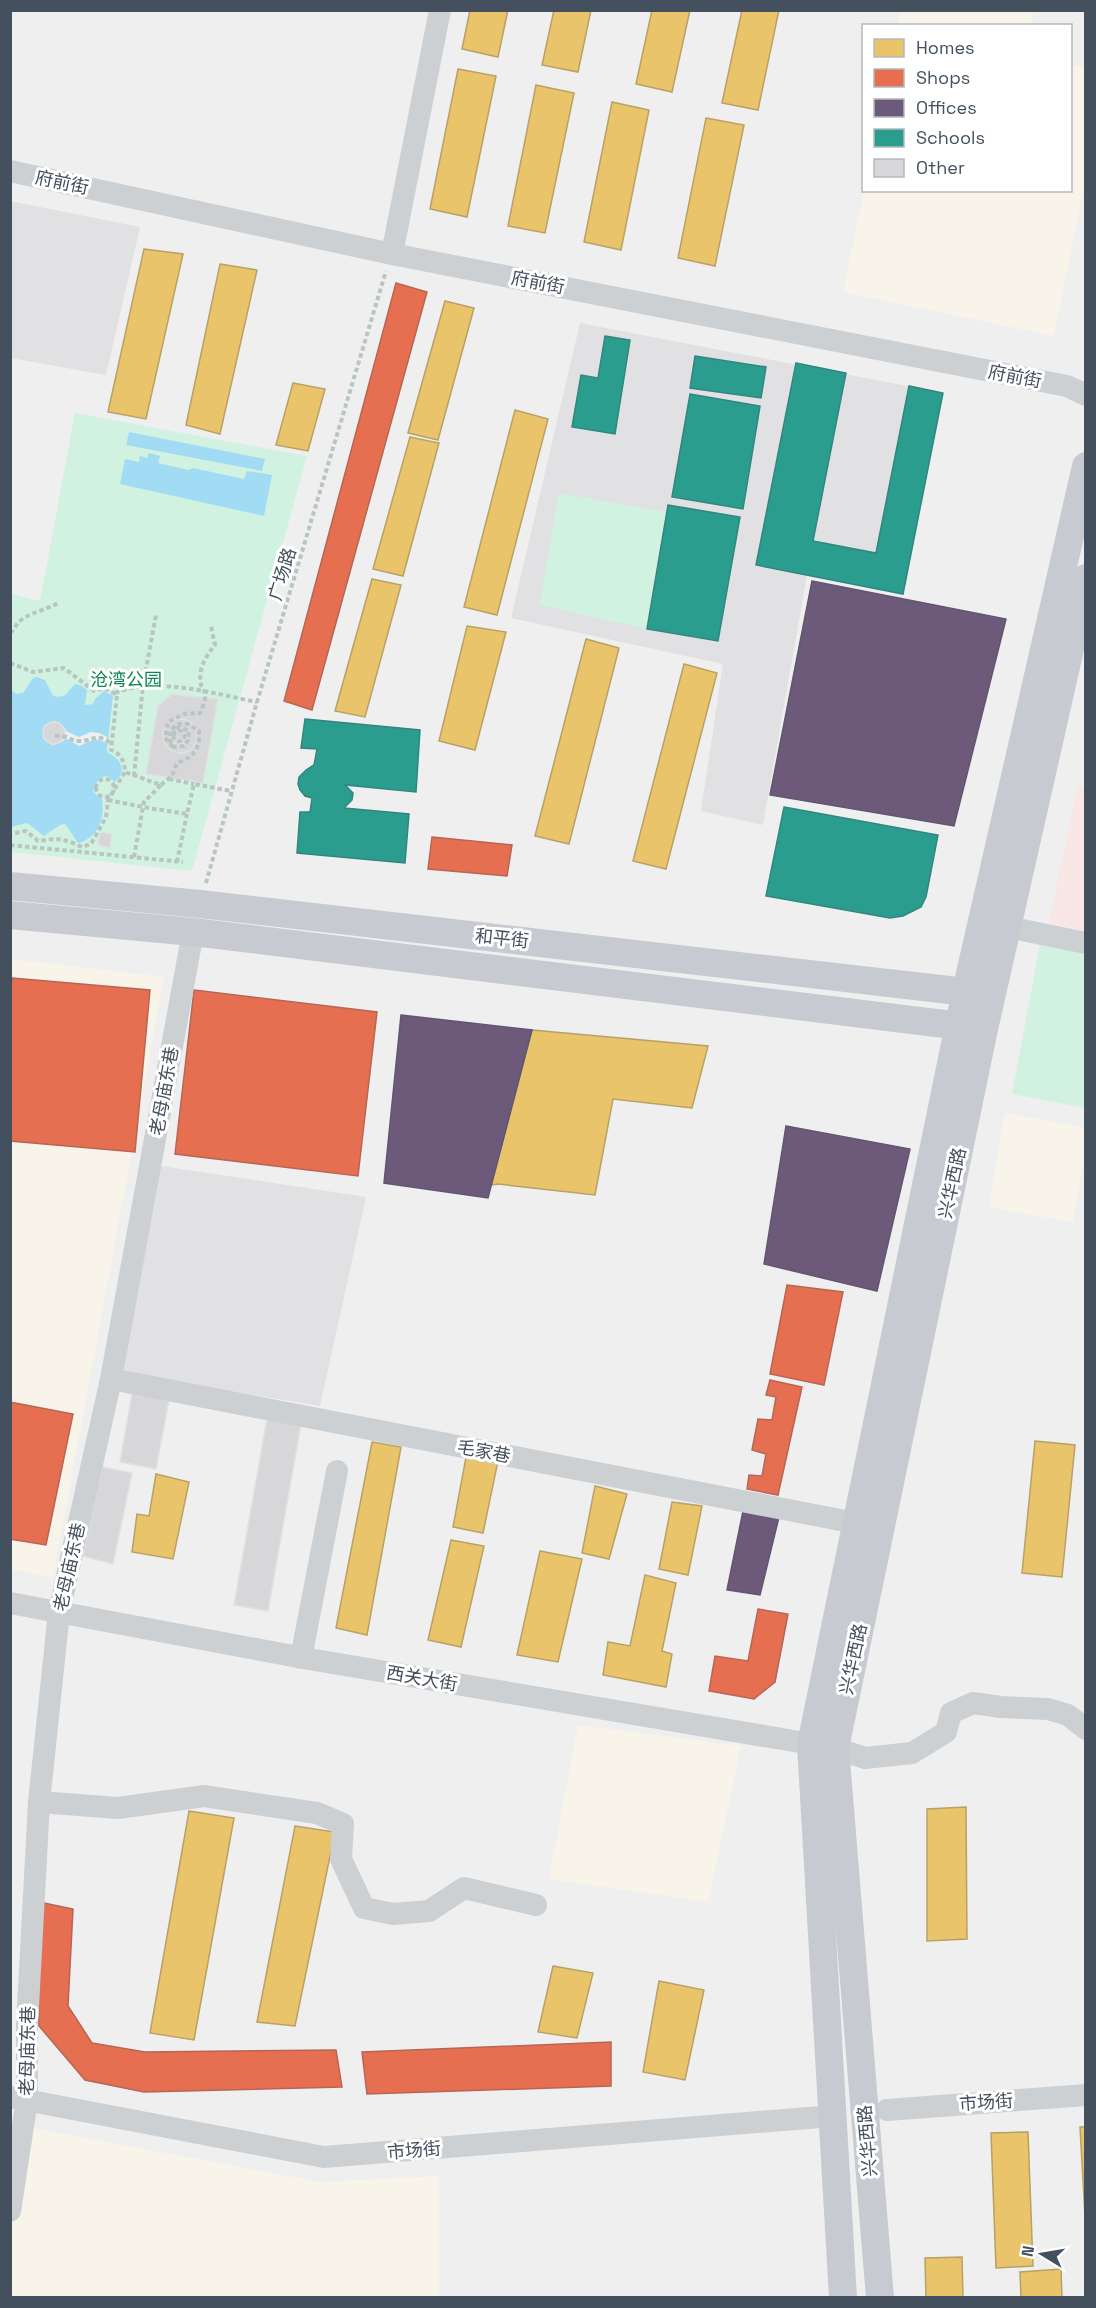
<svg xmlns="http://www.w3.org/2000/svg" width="1096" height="2308" font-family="'Space Grotesk','Noto Sans SC',sans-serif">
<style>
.commercial{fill:#f8f4ea}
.education{fill:#e1e0e2}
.medical{fill:#f8e7e4}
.green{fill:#d1f2e0}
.water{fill:#a1dcf4}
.pier{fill:#f0efef}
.homes{fill:#e9c46a;stroke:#b8a166;stroke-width:1.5}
.shops{fill:#e76f51;stroke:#b66655;stroke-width:1.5}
.offices{fill:#6d597a;stroke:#615672;stroke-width:1.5}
.schools{fill:#2a9d8f;stroke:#328680;stroke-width:1.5}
.building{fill:#d7d7d9;stroke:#e1e1e2;stroke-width:1.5}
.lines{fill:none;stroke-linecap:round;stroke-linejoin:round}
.path{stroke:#b8c5c3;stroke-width:4;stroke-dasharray:4.5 3;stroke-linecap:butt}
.minor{stroke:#cdd0d3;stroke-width:22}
.major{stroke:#c7cad0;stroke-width:28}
.labels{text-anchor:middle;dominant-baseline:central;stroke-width:6;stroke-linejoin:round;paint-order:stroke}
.street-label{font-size:18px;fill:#44505e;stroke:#fff}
.park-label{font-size:18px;fill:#0c8754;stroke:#fff}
</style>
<rect width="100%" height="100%" fill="#f0efef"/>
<path class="commercial" d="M901 11V10L1034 11 1031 25H898Z
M1071 64 1085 67V182L1054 336 843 292 864 191 1070 190Z
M11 959 164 977 53 1578 11 1569Z
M1005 1113 1085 1128V1155L1073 1222 989 1207Z
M578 1725 741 1746 708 1902 549 1879Z
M10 2124 320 2182 439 2176V2297H11Z"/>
<path class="education" d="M10 201 140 227 106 375 11 358Z
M580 323 943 393 903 594 807 575 763 825 701 811 723 664 511 618Z
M161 1166 366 1197 320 1406 122 1373Z"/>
<path class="medical" d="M1077 788 1085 789V931L1049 923Z"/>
<path class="green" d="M75 413 307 456 192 871 11 852V594L40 601Z
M559 493 667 512 647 629 539 605Z
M1040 944 1085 953V1108L1012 1094Z"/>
<path class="water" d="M129 432 265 459 262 471 126 445Z
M149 453 160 456 158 463 188 470 193 468 244 479 247 471 272 475 264 516 120 484 125 459 139 462 140 456 147 458Z
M37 677 45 680 53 696C66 699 66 693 75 684L80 685 87 690 85 705 93 704 95 699 104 691 113 696 107 749 108 753C122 759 127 772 115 782L108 776C98 776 96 783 93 792L102 799C105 818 98 838 78 843L65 824 60 825 44 836 27 823 11 827 10 689 16 694 23 693 33 678Z"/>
<path class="pier" d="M55 721 66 729V731L79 737 91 732 99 733 107 737 108 743 95 739 79 746 65 738 64 741 52 745 43 737 44 726Z"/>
<path class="homes" d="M470 10H508L498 57 462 49Z
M554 10H591L578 72 542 65Z
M652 10H690L672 92 636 84Z
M742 10H779L758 110 722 103Z
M458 69 496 76 467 217 430 209Z
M536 85 574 93 545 233 508 226Z
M612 102 649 110 621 250 584 242Z
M706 118 744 125 715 266 678 258Z
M144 249 183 254 146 419 108 412Z
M220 264 257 270 220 434 186 425Z
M445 301 474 308 438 440 408 433Z
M293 383 325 389 308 451 276 445Z
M515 410 548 419 497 615 464 607Z
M410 437 439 443 403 576 373 569Z
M372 579 401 585 365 717 335 711Z
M467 626 506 632 475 750 439 741Z
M586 639 619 648 569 844 535 836Z
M684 664 717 673 666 869 633 861Z
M532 1030 708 1046 692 1108 613 1099 595 1195 498 1184 491 1185Z
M1035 1441 1075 1445 1062 1577 1022 1573Z
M372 1442 401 1447 367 1635 336 1628Z
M466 1457 498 1461 483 1533 453 1527Z
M156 1474 189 1482 173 1559 132 1552 137 1514 149 1516Z
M595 1486 627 1494 609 1559 582 1553Z
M672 1502 702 1506 688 1575 659 1569Z
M451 1540 484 1546 461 1647 428 1640Z
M540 1551 582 1559 558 1662 517 1655Z
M645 1575 676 1583 662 1651 672 1654 666 1687 603 1675 608 1642 630 1646Z
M966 1807 967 1939 927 1941V1809Z
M189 1811 234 1818 194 2040 150 2033Z
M295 1826 335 1832 295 2026 257 2022Z
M553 1966 593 1973 577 2038 538 2032Z
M659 1981 704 1990 685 2080 643 2072Z
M1080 2127H1086V2234Z
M1028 2132 1033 2266 996 2268 991 2133Z
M962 2257 963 2298H926L925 2258Z
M1061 2269 1062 2298H1021L1020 2272Z"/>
<path class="shops" d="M396 283 427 292 312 710 284 701Z
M848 621 897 630 882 693 904 652 915 640 924 642 923 655 912 665 899 700 923 705 915 745 911 747 895 744 889 750 890 769 898 784V799L892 811 888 809 880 794 870 744 861 804 813 794Z
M432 837 512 845 507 876 428 869Z
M12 978 150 990 135 1152 10 1141V998Z
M194 990 377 1012 358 1176 175 1154Z
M787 1285 843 1292 824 1385 770 1374Z
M770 1380 802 1387 778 1495 747 1489 749 1475 762 1476 766 1454 752 1450 758 1419 772 1420 776 1397 766 1395Z
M10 1402 73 1414 46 1545 10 1539Z
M758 1609 788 1614 775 1682 754 1699 709 1691 715 1656 748 1661Z
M44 1903 73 1909 68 2006 92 2043 145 2052 336 2050 342 2087 144 2092 85 2080 39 2026 38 1989Z
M611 2042V2086L367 2094 362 2052Z"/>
<path class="offices" d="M812 581 1006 619 954 826 770 795Z
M401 1015 532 1030 488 1198 384 1183Z
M786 1126 910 1149 877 1291 764 1264Z
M743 1511 779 1517 760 1595 727 1590Z"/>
<path class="schools" d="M605 336 630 340 615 434 572 427 581 375 598 378Z
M695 356 766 367 761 398 690 388Z
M796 363 846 373 813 541 876 553 909 386 943 393 903 594 756 565Z
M690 394 760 406 743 509 672 497Z
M668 505 740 517 718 641 647 629Z
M305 719 420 730 416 792 345 785 353 793 352 800 344 808 409 814 405 863 297 853 300 812H310L312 798 305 796 300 790 298 784 299 777 306 770 314 765 317 749 301 748Z
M784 807 938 835 926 897 921 907 903 916 890 918 766 896Z"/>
<path class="building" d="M172 694 218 699 203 783 146 774 158 706Z
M163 736a17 17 0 1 1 34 0a17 17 0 1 1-34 0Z
M43 733a11 11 0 1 1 22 0a11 11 0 1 1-22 0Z
M171 736a8 8 0 1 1 16 0a8 8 0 1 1-16 0Z
M100 832 112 834 110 848 98 845Z
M132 1394 169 1400 156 1469 120 1462Z
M267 1419 301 1424 268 1611 234 1605Z
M102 1467 132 1473 113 1564 83 1556Z"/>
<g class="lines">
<path class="path" d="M10 633C15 629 16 624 20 621 31 612 46 610 58 603
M10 663 33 672 64 668 94 691 104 688 117 695 111 750C121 754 125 762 125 772L108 800 106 817 91 844 82 847C63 838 58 838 38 841L26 831 10 834
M115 693C156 676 215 694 257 702
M173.5 736a5.5 5.5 0 1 1 11 0a5.5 5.5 0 1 1-11 0Z
M55 736C68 735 68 740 78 741 92 742 95 732 111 743
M173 747 165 738 168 722 184 714 200 713C202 708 206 700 205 694 205 691 202 688 201 685 198 669 205 657 215 645L211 626
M134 776 143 685 156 615
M169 779 194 784
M96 788a9 9 0 1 1 18 0a9 9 0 1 1-18 0Z
M161 785 172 776 177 763C194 757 200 749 199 731L188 724H178L171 730 169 739 174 747 184 746 188 740 189 731 179 727 174 730V739
M108 800 143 807 144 802 161 785 125 772
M10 845 183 862
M134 857 143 807 187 814 194 784 231 791
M177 862 187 814
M206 883 257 702 386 271"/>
<path class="minor" d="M10 171 392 254 1067 386 1086 395
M392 254 440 10
M1007 927 1086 943
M111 1379 856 1523
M10 1603 309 1659 835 1748 865 1758 912 1753 946 1732 951 1713 973 1703 1001 1707 1048 1709 1068 1715 1086 1729
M301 1658 337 1471
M39 1802 118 1808 204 1796 317 1813 343 1824 341 1859 364 1908 393 1914 429 1911 464 1888 536 1905
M10 2097 324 2157 821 2117
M887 2110 1086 2095
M10 2211 27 2100V2025L39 1802 59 1612 111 1379 193 932"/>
<path class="major" d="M10 886 200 904 984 994
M10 915 193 932 977 1028
M843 2298 811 1744 966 991 1086 466
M880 2298 835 1748 984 1029 1086 578"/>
</g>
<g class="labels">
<g class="street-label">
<text transform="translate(62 182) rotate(12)">府前街</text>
<text transform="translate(538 282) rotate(11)">府前街</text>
<text transform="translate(1015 376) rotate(11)">府前街</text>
<text transform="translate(282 574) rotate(-73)">广场路</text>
<text transform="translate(502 938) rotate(6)">和平街</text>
<text transform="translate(164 1091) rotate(-80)">老母庙东巷</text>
<text transform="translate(952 1183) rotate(-78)">兴华西路</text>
<text transform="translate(484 1451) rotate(11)">毛家巷</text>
<text transform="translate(69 1567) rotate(-78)">老母庙东巷</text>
<text transform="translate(853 1659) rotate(-78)">兴华西路</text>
<text transform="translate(422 1678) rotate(10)">西关大街</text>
<text transform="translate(27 2051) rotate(-89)">老母庙东巷</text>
<text transform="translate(986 2102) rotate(-4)">市场街</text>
<text transform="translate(867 2141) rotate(-95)">兴华西路</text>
<text transform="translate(414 2150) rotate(-5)">市场街</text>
</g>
<g class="park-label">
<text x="126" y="679">沧湾公园</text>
</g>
</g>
<rect width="1096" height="2308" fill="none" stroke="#44505e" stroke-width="24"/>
<rect x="862" y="24" width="210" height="168" fill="#ffffff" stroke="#b4b9bf" stroke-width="1.5"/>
<rect x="874" y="39" width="30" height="18" fill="#e9c46a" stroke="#b4b9bf" stroke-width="1.5"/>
<text x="916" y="54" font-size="18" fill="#44505e">Homes</text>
<rect x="874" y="69" width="30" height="18" fill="#e76f51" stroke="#b4b9bf" stroke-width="1.5"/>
<text x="916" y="84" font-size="18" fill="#44505e">Shops</text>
<rect x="874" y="99" width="30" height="18" fill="#6d597a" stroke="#b4b9bf" stroke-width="1.5"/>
<text x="916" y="114" font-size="18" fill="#44505e">Offices</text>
<rect x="874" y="129" width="30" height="18" fill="#2a9d8f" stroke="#b4b9bf" stroke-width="1.5"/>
<text x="916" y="144" font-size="18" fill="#44505e">Schools</text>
<rect x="874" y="159" width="30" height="18" fill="#d7d7d9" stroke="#b4b9bf" stroke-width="1.5"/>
<text x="916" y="174" font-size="18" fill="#44505e">Other</text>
<g transform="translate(1042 2254) rotate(281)" stroke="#ffffff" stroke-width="4.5" paint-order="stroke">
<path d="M0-4.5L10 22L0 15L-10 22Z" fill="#44505e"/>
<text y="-9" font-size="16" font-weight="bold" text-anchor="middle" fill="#44505e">N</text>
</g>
</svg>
